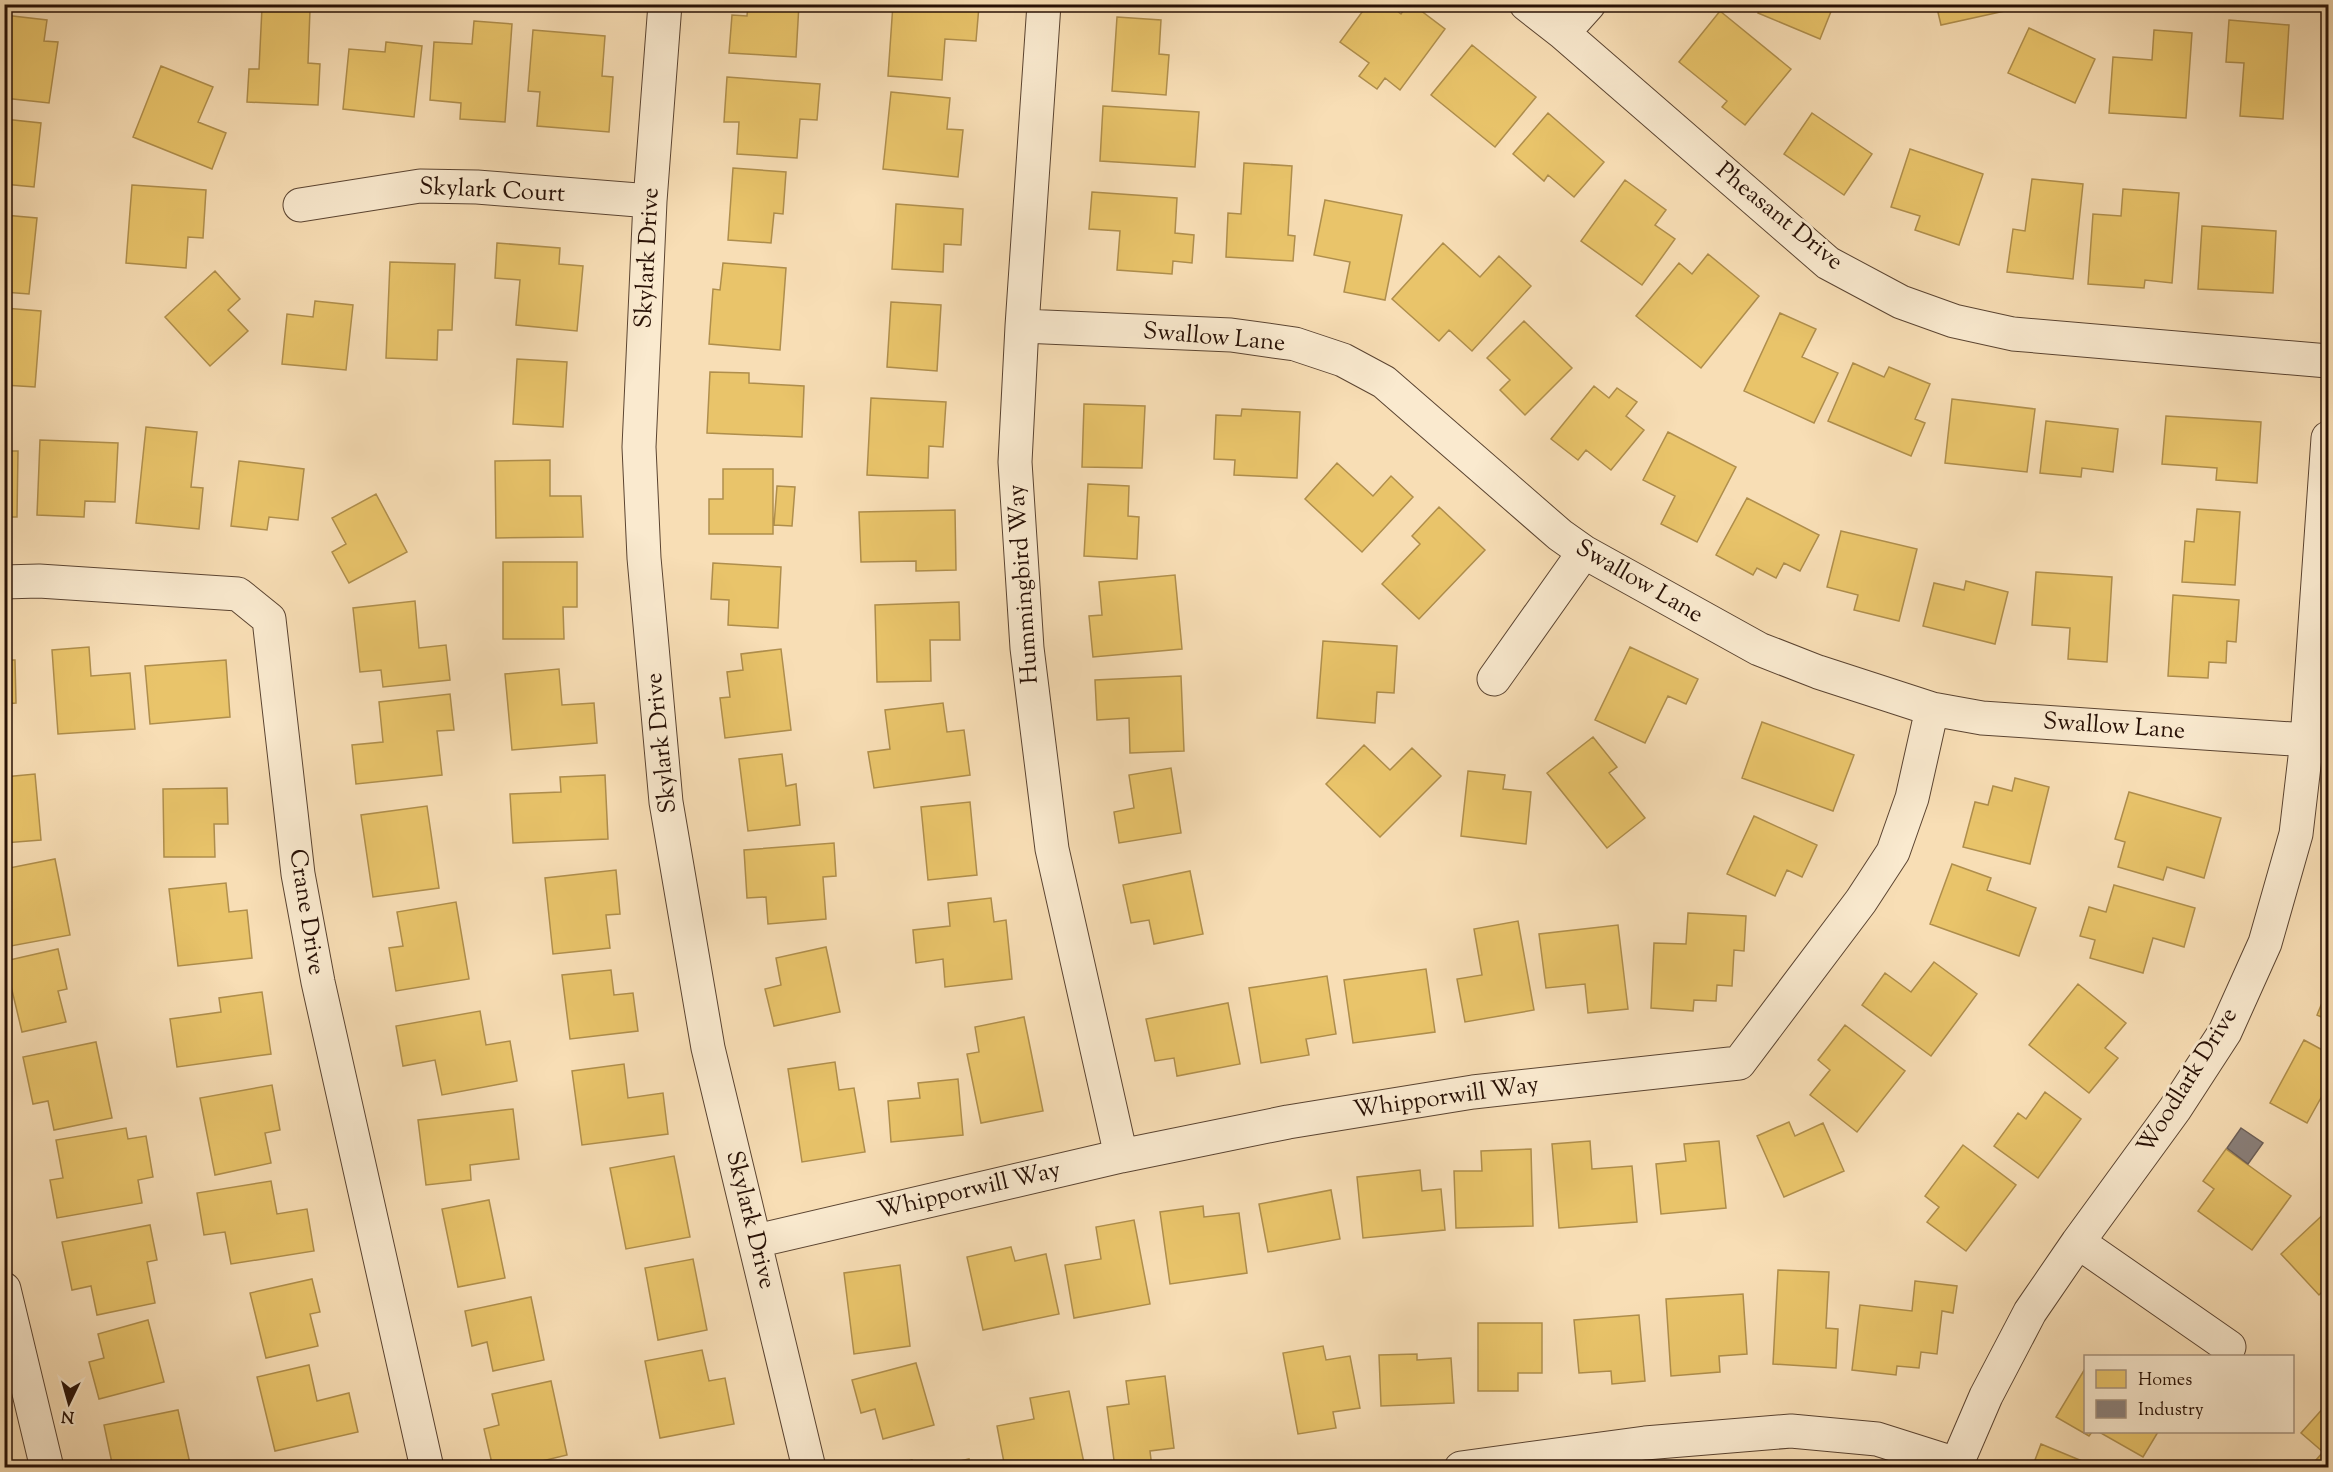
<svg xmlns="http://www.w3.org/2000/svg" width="2333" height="1472" font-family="'Sorts Mill Goudy',serif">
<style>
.homes{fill:#e9c46a;stroke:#af8e4c;stroke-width:1.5}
.industry{fill:#8a817c;stroke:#6c5f58;stroke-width:1.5}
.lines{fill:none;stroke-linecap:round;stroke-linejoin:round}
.minor-casing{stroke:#5b4431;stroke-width:35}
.minor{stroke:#faeacf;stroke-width:33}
.labels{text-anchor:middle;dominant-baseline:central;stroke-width:6;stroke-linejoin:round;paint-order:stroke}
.street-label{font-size:24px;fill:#271005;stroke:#faeacf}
</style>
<rect width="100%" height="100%" fill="#f8deb5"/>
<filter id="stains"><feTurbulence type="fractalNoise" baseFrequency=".00333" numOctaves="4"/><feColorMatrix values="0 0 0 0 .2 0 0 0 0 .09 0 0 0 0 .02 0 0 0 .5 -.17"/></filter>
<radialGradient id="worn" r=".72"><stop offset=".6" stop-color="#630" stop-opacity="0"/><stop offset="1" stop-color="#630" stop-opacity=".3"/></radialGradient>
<path class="homes" d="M56 4H75L74 10Z
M748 4H799L796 57 729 53 732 15 747 16Z
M893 4 979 6 976 41 945 39 942 80 888 76Z
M1368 4H1388L1401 14 1408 4H1412L1445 29 1400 90 1385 78 1377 89 1359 76 1369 63 1340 42Z
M1761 4H1834L1820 39 1758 13Z
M1936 4H2013L2014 9 1941 25Z
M262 8 310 10 308 63 320 64 318 105 247 102 249 69H259Z
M1720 11 1791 69 1745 125 1722 107 1727 101 1679 62Z
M4 15 47 20 44 41 58 42 49 103 4 98Z
M1117 17 1161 20 1159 54 1169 55 1166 95 1112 91Z
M2229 20 2289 25 2283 119 2240 116 2244 63 2226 62Z
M474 21 512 24 505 122 460 119 461 103 430 100 434 42 472 44Z
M2029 28 2095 59 2075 103 2008 73Z
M533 30 605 36 602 76 613 77 609 132 537 126 540 92 528 91Z
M2154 30 2192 33 2186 118 2109 113 2113 57 2152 60Z
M386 42 422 46 414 117 343 109 349 49 385 52Z
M1472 45 1536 97 1495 147 1431 95Z
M161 66 213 87 198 122 226 133 212 169 133 137Z
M727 77 820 84 817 120 800 119 797 158 737 154 739 122H724Z
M891 92 950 98 947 129 963 130 958 177 883 169Z
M1103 106 1199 112 1195 167 1100 161Z
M1548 113 1604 162 1574 197 1548 175 1544 181 1513 154Z
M1812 113 1872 154 1844 195 1784 154Z
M4 119 41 123 34 187 4 184Z
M1910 149 1983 174 1959 245 1915 230 1920 216 1891 207Z
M1244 163 1292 166 1288 235 1295 236 1293 261 1226 257 1228 213 1241 214Z
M733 168 786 172 783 214 774 213 771 243 728 240Z
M2032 179 2083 184 2073 279 2007 272 2013 229 2025 231Z
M1625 180 1666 210 1655 225 1675 239 1642 285 1581 241Z
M132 185 206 190 203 238 188 237 186 268 126 263Z
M2123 189 2179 193 2172 283 2145 280 2144 288 2088 284 2093 214 2121 216Z
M1092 192 1177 198 1175 233 1194 235 1192 263 1173 261 1172 274 1117 270 1120 231 1089 229Z
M1325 200 1402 215 1385 300 1344 292 1350 262 1314 255Z
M896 204 963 209 961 245 944 244 943 272 892 269Z
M4 215 37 218 29 294 4 292Z
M2202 226 2276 231 2273 293 2198 289Z
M497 243 560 248 559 264 583 266 577 331 516 325 520 280 495 278Z
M1443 243 1480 277 1499 256 1531 286 1472 351 1449 330 1439 341 1392 299Z
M1708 254 1759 296 1701 368 1636 316 1679 263 1692 274Z
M390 262 455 264 452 330H438L437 360 386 358Z
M723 263 786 268 780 350 709 344 713 289 720 290Z
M215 271 240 299 228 310 248 331 210 366 165 317Z
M315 301 353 305 346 370 282 364 287 314 313 317Z
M891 302 941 305 937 371 887 367Z
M4 308 41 311 35 387 4 385Z
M1780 313 1816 329 1802 357 1838 373 1814 423 1744 391Z
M1524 321 1572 368 1525 415 1500 390 1510 380 1487 358Z
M517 359 567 362 563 427 513 424Z
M1853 363 1884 377 1889 367 1930 384 1915 419 1925 423 1911 456 1828 421Z
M710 372 749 373V383L804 386 802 437 707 433Z
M1594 386 1609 398 1617 388 1637 402 1626 416 1644 430 1611 470 1586 450 1578 460 1551 439Z
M871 398 946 402 943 447 929 446 928 478 867 475Z
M1952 399 2035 409 2027 472 1945 463Z
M1084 404 1145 406 1142 468 1082 467Z
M1242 409 1300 412 1297 478 1234 475 1235 460 1214 459 1216 415 1241 416Z
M2166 416 2261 422 2257 483 2216 480 2217 468 2162 464Z
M2046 421 2118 429 2113 472 2082 468 2081 477 2040 473Z
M146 427 197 432 191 487 203 488 199 529 136 523Z
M1668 432 1736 467 1697 542 1661 524 1675 496 1643 480Z
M40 440 118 443 115 502 85 501 84 517 37 515Z
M4 451H18L17 517H4Z
M550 460V496H581L583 537 496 538 495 461Z
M239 461 304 469 298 520 269 517 267 530 231 526Z
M1337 463 1373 496 1391 476 1413 497 1362 552 1305 499Z
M723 469H773V534H709V499H723Z
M1088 484 1129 486 1128 516 1139 517 1137 559 1084 556Z
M777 486 795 487 792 526 774 525Z
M376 494 407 552 349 583 332 552 346 544 332 518Z
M1747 498 1819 535 1800 571 1784 563 1776 578 1757 568 1753 575 1716 555Z
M1439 507 1485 550 1419 619 1382 584 1420 544 1412 536Z
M2197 509 2240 512 2235 585 2182 582 2185 541 2194 542Z
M955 510 956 570 916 571V561L861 562 859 512Z
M1841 531 1917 549 1899 621 1854 610 1858 595 1827 587Z
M503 562H577V607H563L564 639H503Z
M713 563 781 567 778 628 728 625 729 600 711 599Z
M2036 572 2112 577 2107 662 2068 659 2070 628 2032 625Z
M1175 575 1182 649 1093 657 1089 616 1102 615 1099 582Z
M1966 581 2008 592 1995 644 1923 626 1934 583 1964 590Z
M2173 595 2239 600 2236 642 2227 641 2226 663 2209 662 2208 678 2168 676Z
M415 601 419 648 446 645 450 680 383 687 381 670 360 672 353 608Z
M959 602 960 640H930L931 681 877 682 875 605Z
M1323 641 1397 646 1394 693 1377 692 1375 723 1317 718Z
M89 647 91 676 130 673 135 729 58 734 52 650Z
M1630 647 1698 679 1686 704 1668 696 1645 743 1595 720Z
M781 649 791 730 725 738 720 698 730 697 727 672 743 670 741 654Z
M4 660H15L16 703 4 704Z
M226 660 230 717 150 724 145 666Z
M559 669 562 705 594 703 597 743 512 750 505 674Z
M1181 676 1184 751 1130 753 1129 718 1097 720 1095 680Z
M450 694 454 730 437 731 442 775 356 784 352 745 383 742 379 702Z
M943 703 947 732 964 730 970 775 874 788 868 752 890 749 885 710Z
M1762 722 1854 755 1833 811 1742 778Z
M1593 737 1617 767 1609 773 1645 818 1607 848 1547 773Z
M1364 745 1390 770 1412 748 1441 776 1380 837 1326 784Z
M782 754 786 786 796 784 800 825 748 831 739 759Z
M1171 768 1181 833 1119 843 1114 812 1134 808 1129 775Z
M1468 771 1505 775 1503 789 1531 792 1526 844 1461 836Z
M35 774 41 840 4 843V777Z
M605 775 608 839 513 843 510 794 561 792 560 777Z
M2015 778 2049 787 2030 864 1963 847 1975 802 1988 805 1993 786 2012 791Z
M227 788 228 824H214L215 857H164L163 789Z
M2129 792 2221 818 2204 878 2167 867 2163 880 2118 867 2125 842 2115 839Z
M970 802 977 875 928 880 921 807Z
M427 806 439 888 373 897 361 815Z
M1754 816 1817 845 1802 877 1787 870 1775 896 1727 874Z
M834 843 836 876 823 877 826 919 768 924 766 897 747 898 744 850Z
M55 859 70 935 11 946 4 912V869Z
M1952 864 1991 878 1987 890 2036 908 2019 956 1930 924Z
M616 870 620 914 606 915 610 948 553 954 545 878Z
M1190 871 1203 934 1154 944 1149 920 1131 923 1123 885Z
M226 883 229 912 247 910 252 958 178 966 169 889Z
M2114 885 2195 908 2184 947 2153 938 2143 973 2090 958 2095 940 2080 936 2089 907 2106 912Z
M991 898 994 922 1006 920 1012 979 945 987 943 959 916 963 913 930 950 926 948 903Z
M456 902 469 979 396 991 389 948 403 946 397 912Z
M1688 913 1746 916 1744 951 1734 950 1732 986 1717 985 1716 1001 1694 1000 1693 1011 1651 1008 1654 943 1686 944Z
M1518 921 1534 1010 1465 1022 1457 979 1482 975 1474 929Z
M1618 925 1628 1009 1588 1013 1585 984 1546 988 1539 934Z
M826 947 840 1012 774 1026 765 989 781 985 776 958Z
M58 949 67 989 58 991 66 1022 22 1032 5 961Z
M1934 962 1977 994 1931 1056 1862 1005 1885 973 1911 992Z
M1426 969 1435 1032 1353 1043 1344 980Z
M611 970 614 995 633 993 638 1031 570 1039 562 975Z
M1327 976 1336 1034 1306 1039 1309 1055 1261 1063 1249 988Z
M2078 984 2126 1023 2105 1048 2118 1058 2089 1093 2029 1045Z
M2328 988V1020L2317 1015Z
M262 992 271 1054 177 1067 170 1019 221 1012 219 998Z
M1228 1003 1240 1064 1177 1076 1174 1058 1155 1061 1146 1019Z
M480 1011 486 1045 510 1041 517 1081 442 1095 435 1060 403 1066 396 1026Z
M1024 1017 1043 1111 981 1123 967 1054 979 1052 975 1027Z
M1845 1025 1905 1071 1857 1132 1810 1095 1830 1070 1818 1060Z
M2304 1040 2328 1053V1100L2322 1096 2307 1123 2270 1103Z
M96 1042 112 1118 54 1130 48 1101 33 1104 23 1057Z
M835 1062 839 1090 854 1088 865 1152 802 1162 788 1069Z
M624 1064 628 1098 663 1093 668 1134 582 1145 572 1071Z
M958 1079 963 1135 891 1142 888 1101 920 1098 918 1083Z
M272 1085 280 1130 265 1133 271 1163 215 1175 200 1098Z
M2045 1092 2081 1119 2038 1178 1994 1146 2018 1113 2026 1119Z
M513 1109 519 1159 470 1165 471 1180 426 1185 418 1120Z
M1789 1122 1795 1136 1823 1123 1844 1171 1784 1197 1757 1136Z
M126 1128 128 1139 146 1136 153 1177 138 1180 142 1203 57 1218 50 1180 63 1178 56 1140Z
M1590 1141 1592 1169 1632 1166 1637 1222 1559 1228 1552 1144Z
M1719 1141 1726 1208 1661 1214 1656 1164 1686 1161 1684 1144Z
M1963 1145 2016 1185 1966 1251 1927 1222 1939 1207 1925 1196Z
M1531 1149 1533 1226 1456 1228 1454 1171H1482L1481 1151Z
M2226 1149 2291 1196 2252 1250 2198 1211 2214 1189 2203 1181Z
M674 1156 690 1237 626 1249 610 1168Z
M1420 1170 1422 1191 1441 1189 1445 1230 1363 1238 1357 1177Z
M271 1181 277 1214 307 1209 314 1251 231 1264 225 1232 204 1235 197 1193Z
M1331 1190 1340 1239 1268 1252 1259 1204Z
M489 1200 505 1278 458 1287 442 1209Z
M1203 1206 1204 1217 1239 1213 1247 1273 1170 1284 1160 1212Z
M2328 1210V1286L2319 1295 2281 1254Z
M1134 1220 1150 1304 1074 1318 1065 1265 1101 1259 1096 1227Z
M150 1225 157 1260 147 1262 155 1303 97 1315 91 1286 72 1290 62 1242Z
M1011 1247 1015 1261 1046 1254 1059 1314 983 1330 967 1257Z
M693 1259 707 1330 658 1340 645 1268Z
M900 1265 910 1346 854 1354 844 1273Z
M1778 1270 1829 1272 1826 1328 1838 1329 1836 1368 1773 1364Z
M312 1279 320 1312 310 1314 318 1346 266 1358 250 1293Z
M1915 1281 1957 1286 1953 1313 1942 1311 1937 1354 1921 1352 1919 1368 1897 1366 1896 1375 1852 1370 1860 1305 1912 1311Z
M1743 1294 1747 1354 1719 1356 1720 1372 1671 1376 1666 1299Z
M531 1297 544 1360 493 1371 487 1342 472 1346 465 1311Z
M1639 1315 1645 1381 1612 1384 1611 1371 1579 1373 1574 1320Z
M148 1320 164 1382 99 1399 89 1362 104 1358 98 1334Z
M1478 1323H1542V1373H1518V1391H1478Z
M1323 1346 1326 1360 1350 1356 1360 1408 1333 1412 1336 1428 1298 1434 1283 1353Z
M702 1350 709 1381 725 1378 734 1424 660 1438 645 1361Z
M1417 1354V1360L1451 1358 1454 1403 1381 1406 1379 1355Z
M916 1363 934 1425 883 1439 875 1409 861 1413 852 1380Z
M309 1365 317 1401 349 1393 358 1432 275 1451 257 1377Z
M2086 1367V1432H2092L2089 1436 2056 1417Z
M1165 1376 1174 1448 1150 1451 1152 1468H1115L1107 1407 1129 1404 1126 1381Z
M551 1381 567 1455 513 1468H493L484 1429 499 1425 492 1394Z
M1069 1391 1085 1468H1005L997 1426 1034 1419 1030 1398Z
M2325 1406 2328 1409V1468H2309L2323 1452 2301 1433Z
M178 1410 191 1468H113L104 1425Z
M2099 1432H2158L2143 1457Z
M2041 1444 2099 1468H2032Z
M969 1459 971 1468H930Z
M912 1460 914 1468H882Z
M2193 1461 2239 1466V1468H2193Z"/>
<path class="industry" d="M2241 1128 2263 1143 2248 1164 2227 1148Z"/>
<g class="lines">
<defs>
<path id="minor" d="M665 4 650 201 639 447 644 558 666 802 708 1048 809 1468
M1044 4 1022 326 1015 462 1027 648 1052 849 1121 1156
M1526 4 1563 33 1828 263 1901 302 1954 321 2013 334 2328 361
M1563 33 1589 4
M300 205 420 186 477 187 650 201
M1022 326 1231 335 1295 344 1343 360 1384 382 1560 535 1584 552 1759 649 1818 672 1932 709 1982 718 2307 740
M4 582 39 581 238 594 269 619 298 874 318 982 427 1468
M1494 679 1584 552
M756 1241 1121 1156 1288 1122 1473 1092 1739 1063 1861 901 1893 852 1912 798 1932 709
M2078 1242 2229 1347
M4 1289 47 1468
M1461 1468 1645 1443 1791 1431 1877 1439 1956 1464
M1955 1468 1986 1396 2030 1312 2078 1242 2175 1109 2225 1032 2265 943 2296 834 2307 740 2328 438"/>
</defs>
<use href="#minor" class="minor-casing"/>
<use href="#minor" class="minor"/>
</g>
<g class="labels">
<g class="street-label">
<text transform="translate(492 191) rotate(3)">Skylark Court</text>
<text transform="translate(1779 217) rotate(39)">Pheasant Drive</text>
<text transform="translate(648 258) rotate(-87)">Skylark Drive</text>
<text transform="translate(1214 338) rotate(5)">Swallow Lane</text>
<text transform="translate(1639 582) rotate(30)">Swallow Lane</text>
<text transform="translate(1024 584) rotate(-94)">Hummingbird Way</text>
<text transform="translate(2114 727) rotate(4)">Swallow Lane</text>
<text transform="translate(662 743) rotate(-96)">Skylark Drive</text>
<text transform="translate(306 912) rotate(81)">Crane Drive</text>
<text transform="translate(2188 1081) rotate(-58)">Woodlark Drive</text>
<text transform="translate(1446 1098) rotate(-8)">Whipporwill Way</text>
<text transform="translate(969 1191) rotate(-13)">Whipporwill Way</text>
<text transform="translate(750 1220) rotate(76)">Skylark Drive</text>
</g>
</g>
<rect width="2333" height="1472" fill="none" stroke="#f8deb5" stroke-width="24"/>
<rect x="6" y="6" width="2321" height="1460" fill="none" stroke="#271005" stroke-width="3"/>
<rect x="12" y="12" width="2309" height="1448" fill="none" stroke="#271005" stroke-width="1.5"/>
<rect x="2084" y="1355" width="210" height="78" fill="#faeacf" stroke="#a6937e" stroke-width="1.5"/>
<rect x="2096" y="1370" width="30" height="18" fill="#e9c46a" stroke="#a6937e" stroke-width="1.5"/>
<text x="2138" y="1385" font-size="18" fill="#271005">Homes</text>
<rect x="2096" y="1400" width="30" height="18" fill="#8a817c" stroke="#a6937e" stroke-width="1.5"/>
<text x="2138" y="1415" font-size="18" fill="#271005">Industry</text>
<g transform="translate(69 1403) rotate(185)" stroke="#faeacf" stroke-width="4.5" paint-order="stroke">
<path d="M0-4.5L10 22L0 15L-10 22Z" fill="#271005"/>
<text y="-9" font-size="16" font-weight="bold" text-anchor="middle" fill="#271005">N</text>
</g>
<rect width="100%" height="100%" filter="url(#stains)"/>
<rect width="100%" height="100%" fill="url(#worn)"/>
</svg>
